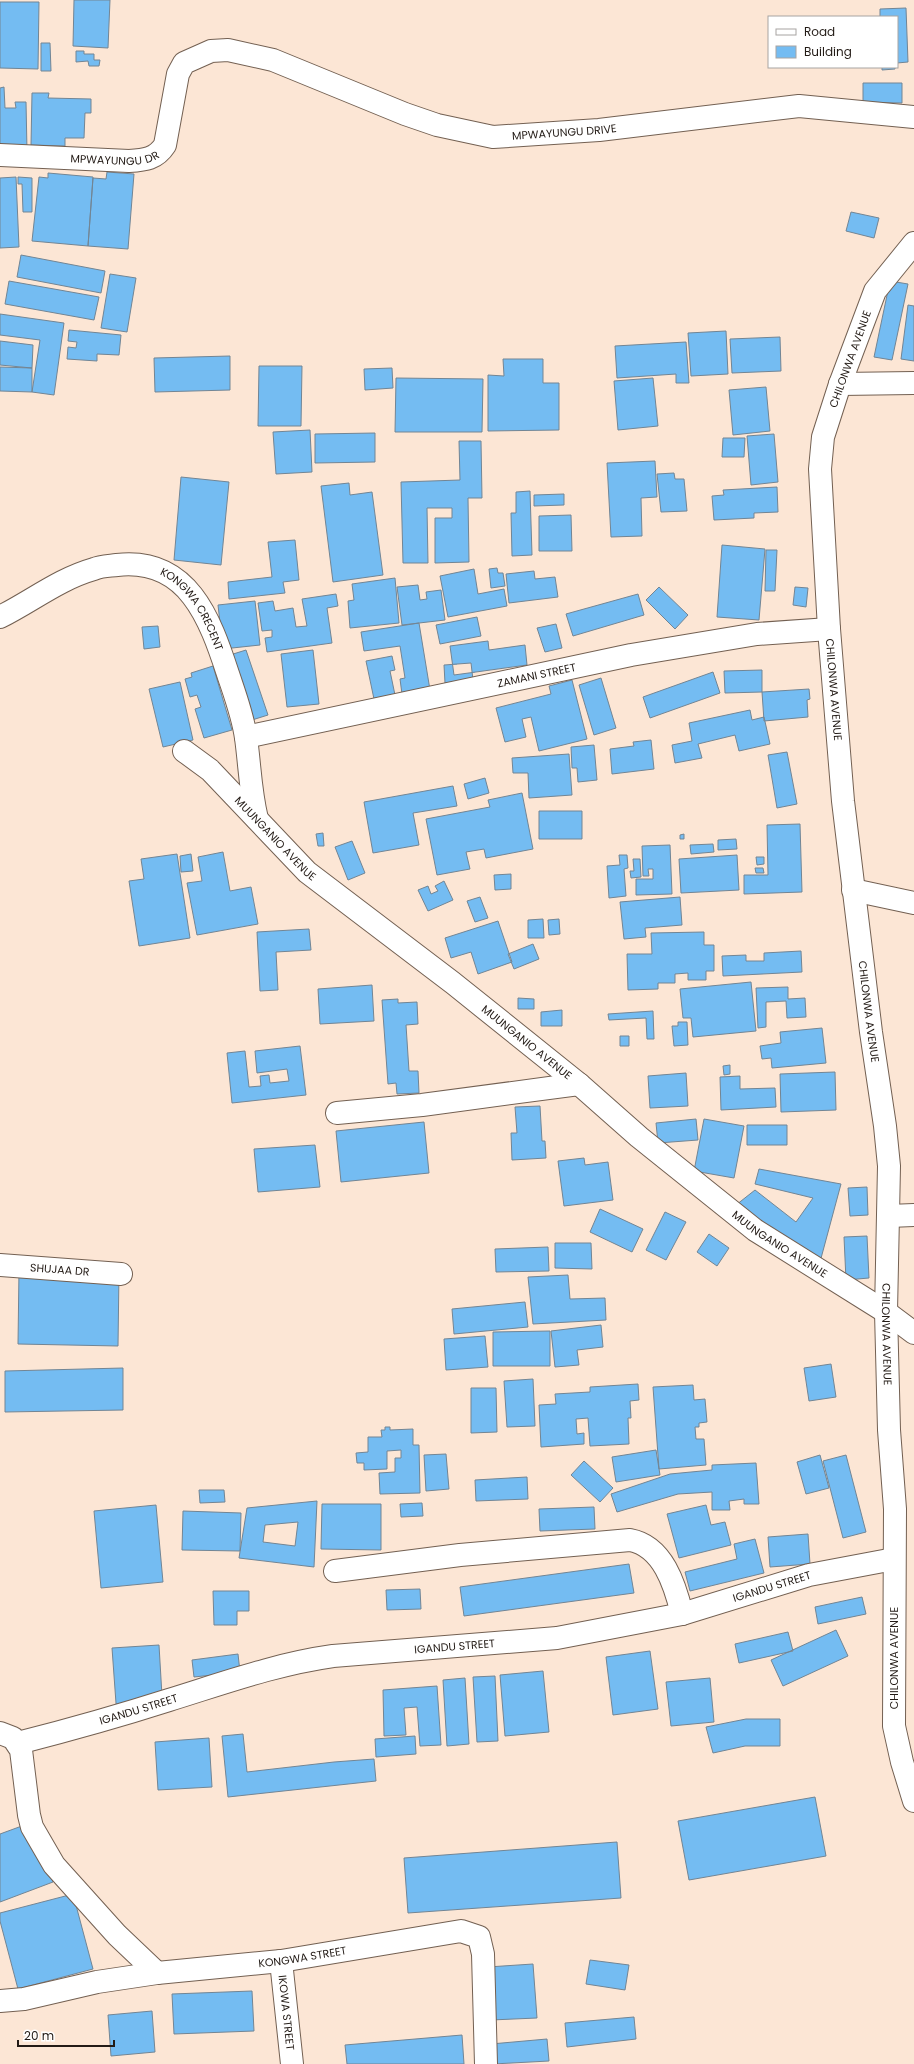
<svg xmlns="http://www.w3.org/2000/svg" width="914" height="2064" font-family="Poppins,sans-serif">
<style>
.building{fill:#74bcf2;stroke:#728594;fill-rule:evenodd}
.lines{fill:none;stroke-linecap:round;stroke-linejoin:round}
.street-casing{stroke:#736052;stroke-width:24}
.street{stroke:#fff;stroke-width:22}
.labels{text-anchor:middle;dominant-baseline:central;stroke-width:3.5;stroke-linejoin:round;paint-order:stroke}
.street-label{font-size:11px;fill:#231b16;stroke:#fff}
</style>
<rect width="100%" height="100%" fill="#fce6d5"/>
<path class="building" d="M74 0H110L108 48 73 46Z
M0 2H39L38 69 0 68Z
M906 8 908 62 897 63V17H880V9Z
M41 43H50L51 71H41Z
M76 51H84V54H94V60H100L99 66H89L88 61 76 62Z
M882 67H895V69L882 70Z
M863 83H902V103L863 102Z
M4 87 5 108H16L15 102H26L27 151 0 152V88Z
M32 93H49L48 98 91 99V113H85L84 138H65V146L31 145Z
M107 172 134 174 128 249 88 246 93 178 106 179Z
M48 173 93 177 88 246 32 241 39 177 48 178Z
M16 177 19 247 0 248V178Z
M18 177 32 178V212H23L22 184H18Z
M851 212 879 218 874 238 846 231Z
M21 255 105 271 101 293 17 277Z
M110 274 136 278 127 332 101 328Z
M9 281 99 297 94 320 5 304Z
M890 281 908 284 892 360 874 357Z
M908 305 914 306V361L901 359Z
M0 314 64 323 54 395 32 392 40 340 0 335Z
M69 330 121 335 119 355 97 354V361L67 359 68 347 76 348 77 342 68 341Z
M726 331 728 374 691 376 688 333Z
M780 337 781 371 732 373 730 339Z
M0 341 33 345 32 368 0 365Z
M686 342 689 383H676V374L617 378 615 346Z
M230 356V390L155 392 154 358Z
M503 359H543V383H559V430L488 431V375L504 376Z
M259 366H302L301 426H258Z
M0 367 32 368V392L0 391Z
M392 368 393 388 365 390 364 369Z
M396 378 483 379 482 432H395Z
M653 378 658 426 618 430 614 381Z
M766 387 770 431 733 435 729 390Z
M310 430 312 472 276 474 273 432Z
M375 433V462L315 463V434Z
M774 434 778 482 751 485 747 436Z
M723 438H745L744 457H722Z
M459 441H481L482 498H468L469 562 435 563V518H452V508H427L428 563H403L401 482 460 480Z
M655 461 657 497 641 498 642 536 611 537 607 463Z
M674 473 675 479H684L687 511 661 512 657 474Z
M181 477 229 482 221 565 174 560Z
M349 483 350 495 372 492 383 575 333 582 321 486Z
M777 487 778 512 754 513V518L714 520 712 496 724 495 723 490Z
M530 491 532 555 512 556 511 513H516V492Z
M564 494V505L534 506V495Z
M571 515 572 551H539V516Z
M295 540 299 580 283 582 285 593 229 599 228 582 272 577 268 542Z
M722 545 765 549 759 620 717 617Z
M766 550H777L775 591H765Z
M497 568 498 573H503L505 586 491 588 489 569Z
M474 569 478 594 504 589 507 606 448 617 440 576Z
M534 571 535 579 555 577 558 597 509 603 506 574Z
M395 578 399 623 350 628 348 601 354 600 352 584Z
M418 585 420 600 427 599 426 592 441 590 445 620 402 625 397 587Z
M659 587 688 615 675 629 646 600Z
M795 587 808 588 806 607 793 605Z
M336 594 338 606 327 608 332 643 267 652 265 638 272 637V630L262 631 258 603 273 601 275 611 293 608 296 627 307 626 302 599Z
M638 594 644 615 573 636 566 614Z
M255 601 260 645 223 649 218 605Z
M477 617 481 636 440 644 436 625Z
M419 623 430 690 402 694 400 679 405 678 400 646 364 651 361 632Z
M556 624 562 648 545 652 537 628Z
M158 626 160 647 144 649 142 627Z
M488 641 489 650 525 645 527 665 454 675 450 646Z
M246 650 268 715 252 720 230 655Z
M313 650 319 704 287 707 281 654Z
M392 656 395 670 390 671 395 695 374 699 366 661Z
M471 663 473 680 445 683 444 665Z
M213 666 232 730 204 738 195 709 201 707 197 695 190 697 185 679 192 677 191 673Z
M762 670V692L725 693 724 671Z
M713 672 720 693 650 718 643 697Z
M601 678 616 728 594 735 579 685Z
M572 680 587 739 539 751 531 717 522 719 526 737 505 742 496 708 551 694 549 686Z
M180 682 193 740 163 747 149 689Z
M809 689 810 699 807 700 808 717 764 721 762 692Z
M750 710 752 720 764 717 770 744 739 751 735 735 698 744 702 758 675 763 672 745 692 741 689 723Z
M651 740 654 769 612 774 610 749 634 746 633 742Z
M594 745 597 780 578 782 577 768H572L571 747Z
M787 752 797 804 777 808 768 755Z
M569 754 572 795 529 798 528 773H513L512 758Z
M485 778 489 793 468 799 464 784Z
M453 786 457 806 413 813 419 845 373 853 364 802Z
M522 793 533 849 486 858 484 849 466 852 470 869 437 875 426 819 490 807 488 800Z
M539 811H582V839H539Z
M800 824 802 892 744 894V875H768L767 825Z
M323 833 324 846H318L316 834Z
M684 834V839H680V835Z
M736 839 737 849 718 850V840Z
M352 841 365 873 348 880 335 847Z
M713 844 714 852 691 854 690 845Z
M670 845 672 894 636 895V879H653V869H648L649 876H643L642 846Z
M223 852 230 891 251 887 258 924 197 935 187 883 202 881 198 857Z
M177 854 190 938 139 946 129 881 144 879 141 859Z
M191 854 193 871 181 872 180 856Z
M619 855H627L628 868 624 869 626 896 609 898 607 866 620 865Z
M737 855 739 890 681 893 679 859Z
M756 857H764V864L757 865Z
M633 859H640L641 877 631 878 630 871H634Z
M755 868H763L764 873H756Z
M511 874V889L495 890 494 875Z
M444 881 453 900 428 911 418 890 428 886 431 894 438 891 435 886Z
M480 897 488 918 475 922 467 901Z
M680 897 682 925 645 928 646 937 624 939 620 902Z
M543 919 544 938H528V920Z
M559 919 560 934 549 935 548 920Z
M498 921 512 962 478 974 471 952 451 958 445 938Z
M309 929 311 950 276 952 278 990 260 991 257 932Z
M704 932V945H714V971H706V980H688V973L675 974V983H658V989L628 990 627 954H652L651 933Z
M533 944 539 959 514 969 508 954Z
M801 951 802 972 723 976 722 956 746 955V961H764V953Z
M751 982 756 1031 693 1037 691 1018H683L680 989Z
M372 985 374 1021 320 1024 318 989Z
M788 987V999L805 998 806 1017 787 1018 786 1001 766 1002V1027L758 1028 756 988Z
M518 998 534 999V1009H518Z
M398 999V1003L417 1002 418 1024 406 1025 409 1071H418L419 1093 397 1094 396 1083 388 1084 382 1000Z
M562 1010V1026H541V1012Z
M653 1011 654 1039H647L646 1018 609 1020 608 1014Z
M678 1022H687L688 1045 674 1046 672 1026H678Z
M822 1028 826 1063 772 1068 771 1058 762 1059 760 1046 781 1043 780 1032Z
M620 1036H629V1046H620Z
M300 1046 306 1095 232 1103 227 1053 245 1051 249 1087 261 1086 260 1076 269 1075 270 1083 289 1081 287 1069 257 1073 255 1051Z
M730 1065V1074L724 1075 723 1066Z
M835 1072 836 1110 781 1112 780 1074Z
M686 1073 688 1106 650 1108 648 1076Z
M740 1076V1089L775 1088 776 1107 721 1110 720 1077Z
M540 1106 542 1141H545L546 1158 512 1160 511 1133H517L515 1107Z
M696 1119 698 1140 658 1143 656 1123Z
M704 1119 744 1126 734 1178 694 1171Z
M424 1122 429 1173 341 1182 336 1131Z
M747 1125H787V1145H747Z
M315 1145 320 1187 258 1192 254 1149Z
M584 1158 585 1165 608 1162 613 1200 564 1206 558 1161Z
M759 1169 841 1184 820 1262 736 1205 755 1190 796 1222 813 1198 755 1184Z
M867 1187 868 1215 850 1216 848 1188Z
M600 1209 643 1229 632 1252 590 1232Z
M665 1212 686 1222 666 1260 646 1250Z
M709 1234 729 1248 717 1266 697 1252Z
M867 1236 869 1278 846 1280 844 1237Z
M555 1243H591L592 1269 555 1268Z
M548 1247 549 1271 496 1272 495 1249Z
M19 1270 119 1271 118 1346 18 1344Z
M568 1275 570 1299 605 1298 606 1320 533 1324 528 1277Z
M525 1302 528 1327 454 1334 452 1309Z
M601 1325 603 1347 577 1350 579 1365 555 1367 551 1331Z
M550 1331V1366H493V1332Z
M485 1336 488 1367 446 1370 444 1339Z
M831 1364 836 1397 809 1401 804 1368Z
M123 1368V1410L5 1412V1371Z
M533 1379 535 1426 507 1427 504 1381Z
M638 1384 639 1400 630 1401 631 1418H628L629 1444 590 1446 588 1418 576 1419 577 1434 584 1433V1444L541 1447 539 1405 556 1404 555 1394 590 1392V1387Z
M693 1385 694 1400 705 1399 707 1422 699 1423V1427H695L696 1439H704L706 1465 659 1469 653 1387Z
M471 1388H496L497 1432 471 1433Z
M385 1427H390V1430L413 1429V1445H419L420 1493 380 1494 379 1473 395 1472V1458H401V1450L387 1451V1469L364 1470V1463H357L356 1453 368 1452V1437H382L381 1430H385Z
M656 1450 660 1475 616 1482 612 1457Z
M446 1454 449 1489 426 1491 424 1455Z
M820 1455 829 1488 806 1494 797 1462Z
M846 1455 866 1532 843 1538 823 1461Z
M584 1461 613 1488 600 1502 571 1475Z
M756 1463 759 1504H744V1499L729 1501 730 1510H712V1492L678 1494 617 1512 611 1494 670 1474 712 1470V1465Z
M527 1477 528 1499 476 1501 475 1480Z
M199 1490H224L225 1502 200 1503Z
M317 1501 314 1567 239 1558 247 1508ZM298 1522 295 1546 263 1542 265 1525Z
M422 1503 423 1516 401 1517 400 1504Z
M322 1504H381V1550L321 1549Z
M156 1505 163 1582 101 1588 94 1511Z
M706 1505 711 1525 725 1522 731 1545 679 1558 667 1514Z
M594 1507 595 1529 540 1531 539 1509Z
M183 1511 241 1513 240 1551 182 1550Z
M808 1534 810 1564 770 1567 768 1537Z
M755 1539 764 1573 690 1591 685 1572 737 1559 734 1544Z
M629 1564 634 1593 464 1616 460 1587Z
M420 1589 421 1609 387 1610 386 1590Z
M213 1591H249V1611H237V1625H214Z
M862 1597 866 1614 818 1624 815 1607Z
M836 1630 848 1656 783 1686 771 1660Z
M788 1632 793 1651 739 1663 735 1644Z
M159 1645 163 1713 117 1717 112 1648Z
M650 1651 658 1709 613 1715 606 1657Z
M238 1654 240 1672 194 1677 192 1660Z
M543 1671 549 1732 505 1736 500 1675Z
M495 1676 498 1741 477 1742 473 1677Z
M465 1678 469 1744 447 1746 443 1680Z
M710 1678 714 1722 671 1726 666 1682Z
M437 1686 441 1745 420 1746 417 1707 404 1708 406 1735 384 1736 383 1690Z
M746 1719H780V1746H745L713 1753 706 1727Z
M243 1734 247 1772 334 1762 374 1759 376 1781 228 1797 222 1736Z
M415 1736 416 1754 376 1757 375 1739Z
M209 1738 212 1787 158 1790 155 1742Z
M815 1797 826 1856 689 1880 678 1821Z
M30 1823 53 1882 0 1902V1834Z
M617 1842 621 1898 408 1913 404 1858Z
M73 1894 93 1969 18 1989 0 1921V1913Z
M590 1960 629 1965 625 1990 586 1984Z
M533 1964 537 2018 491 2020 488 1967Z
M252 1991 254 2031 174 2034 172 1994Z
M152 2011 155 2052 111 2056 108 2015Z
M634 2017 636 2039 567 2047 565 2023Z
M462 2035 464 2064H347L345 2045Z
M547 2039 549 2061 493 2064 491 2044Z"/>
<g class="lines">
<defs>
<g id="street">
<path id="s1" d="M0 155 129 161C145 160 156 159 165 145L178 74 184 63 211 51 228 50 273 60 405 114 437 125 493 137 599 130 799 106 914 117"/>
<path id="s2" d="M914 243 875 291 840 384 823 437 820 469 829 629 843 801 871 1032 885 1126 889 1166 886 1312 889 1430 895 1509 894 1726 902 1762 914 1801"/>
<path d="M840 384 914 383"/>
<path id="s3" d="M0 617C32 601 59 579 94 569 101 566 110 566 117 565 188 557 210 619 228 674 235 695 243 716 246 738 250 767 250 790 257 819"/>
<path id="s4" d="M246 737 631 655 757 634 829 629"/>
<path id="s5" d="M184 751 210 770 307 872 453 983 579 1084 639 1137 755 1230 886 1312 914 1333"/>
<path d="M853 890 914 903"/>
<path d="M337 1113 422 1105 579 1084"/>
<path d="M889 1216 914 1215"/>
<path id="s6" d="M0 1265 121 1274"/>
<path d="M335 1571 460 1555 630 1540C663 1546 675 1585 682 1614"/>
<path d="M0 1733 13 1738 21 1750 29 1815 32 1827 54 1865 117 1935 157 1973"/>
<path id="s7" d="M18 1743C69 1730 119 1716 169 1700 224 1683 276 1664 333 1656L557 1638 682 1614 809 1575 894 1559"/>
<path id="s8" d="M281 1961 292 2064"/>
<path id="s9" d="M0 2001 24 1999 97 1982 157 1973 281 1961 461 1931 479 1937 483 1954 486 2064"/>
</g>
</defs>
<use href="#street" class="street-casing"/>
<use href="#street" class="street"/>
</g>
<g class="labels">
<g class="street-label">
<text stroke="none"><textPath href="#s1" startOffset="653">MPWAYUNGU DRIVE</textPath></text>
<text stroke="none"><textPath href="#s1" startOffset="115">MPWAYUNGU DR</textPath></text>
<text transform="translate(850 359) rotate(-70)">CHILONWA AVENUE</text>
<text stroke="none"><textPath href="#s3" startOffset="225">KONGWA CRECENT</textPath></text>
<text stroke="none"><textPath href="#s4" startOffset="297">ZAMANI STREET</textPath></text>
<text stroke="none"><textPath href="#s2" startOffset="470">CHILONWA AVENUE</textPath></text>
<text stroke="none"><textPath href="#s5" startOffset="127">MUUNGANIO AVENUE</textPath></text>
<text stroke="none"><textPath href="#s2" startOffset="794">CHILONWA AVENUE</textPath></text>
<text stroke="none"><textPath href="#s5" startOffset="451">MUUNGANIO AVENUE</textPath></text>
<text stroke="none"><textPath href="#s5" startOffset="775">MUUNGANIO AVENUE</textPath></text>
<text stroke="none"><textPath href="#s6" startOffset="60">SHUJAA DR</textPath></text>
<text stroke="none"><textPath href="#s2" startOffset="1118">CHILONWA AVENUE</textPath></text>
<text stroke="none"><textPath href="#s7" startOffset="773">IGANDU STREET</textPath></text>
<text stroke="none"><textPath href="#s7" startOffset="449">IGANDU STREET</textPath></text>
<text transform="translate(894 1658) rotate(-90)">CHILONWA AVENUE</text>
<text stroke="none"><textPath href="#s7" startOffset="125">IGANDU STREET</textPath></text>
<text stroke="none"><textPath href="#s9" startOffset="306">KONGWA STREET</textPath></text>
<text stroke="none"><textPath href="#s8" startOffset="52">IKOWA STREET</textPath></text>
</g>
</g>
<rect x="768" y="16" width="130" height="52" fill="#ffffff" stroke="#a7a4a2"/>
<rect x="776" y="29" width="20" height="6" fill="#ffffff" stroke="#a7a4a2"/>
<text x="804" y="36" font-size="12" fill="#231b16">Road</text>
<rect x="776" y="46" width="20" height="12" fill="#74bcf2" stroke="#a7a4a2"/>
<text x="804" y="56" font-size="12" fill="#231b16">Building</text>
<path d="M18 2040v6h96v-6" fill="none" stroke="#231b16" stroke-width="2"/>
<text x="24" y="2040" font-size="12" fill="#231b16" stroke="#ffffff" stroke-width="3" paint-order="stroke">20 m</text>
</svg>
